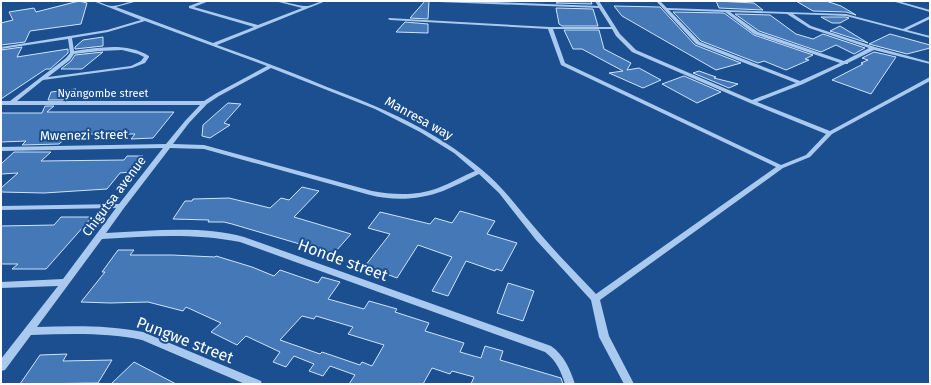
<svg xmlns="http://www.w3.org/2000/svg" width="931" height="385" font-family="'Fira Sans',sans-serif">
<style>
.building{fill:#4478b7;stroke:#cfe3fa;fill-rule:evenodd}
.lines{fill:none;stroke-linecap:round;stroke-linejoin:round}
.minor{fill:#a9c9ee;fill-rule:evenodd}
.labels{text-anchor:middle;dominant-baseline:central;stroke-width:4;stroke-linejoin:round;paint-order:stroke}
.far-street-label{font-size:11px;fill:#fff;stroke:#1b4f8f}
.street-label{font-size:13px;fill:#fff;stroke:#1b4f8f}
.near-street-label{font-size:16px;fill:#fff;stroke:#1b4f8f}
</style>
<rect width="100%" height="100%" fill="#1b4f8f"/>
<path class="building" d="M79 1 87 3 81 24 30 31 25 42 1 45V23L13 20 9 12 34 8 36 12Z
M425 1H429L428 19 410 18Z
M560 1H591L592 4 556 3Z
M716 1 754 3 763 10 719 8Z
M796 1H826L841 6 856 15 846 12 813 11Z
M614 6 660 7 695 45 741 63 716 70 622 16Z
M556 8 593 9 598 26H562L559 24Z
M673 12 724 13 754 35 813 55 805 59 809 60 786 70 764 61 758 63 701 41Z
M735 14 770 15 796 34 813 39 823 34 865 48 854 54 836 45 821 52 759 31Z
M821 17H846L849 18 840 23H832Z
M405 22 428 24V33L396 32Z
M840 26 868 43 830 31Z
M564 30H599L604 49 631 63 627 70 639 68 661 80 643 88 609 73 623 71 582 49H573Z
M890 34 930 45V48L907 54 869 44Z
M103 37V46L75 49V47L83 40Z
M22 47 17 57 68 49V53L50 69H46L1 99V50Z
M103 52 82 69H61L71 61 75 55Z
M874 52 896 57 871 94 832 80 863 64 861 63 868 60 862 58Z
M699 71 716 77 714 78 738 84 729 88 693 73Z
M684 76 721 92 697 103 662 84Z
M76 89 63 100H48L51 92Z
M228 103 241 104 224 123 230 125 210 138 202 136 203 125Z
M45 106H54L47 112H174L153 138 131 139 135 134H79L75 138H66L59 144 22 145 26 141 1 142V113H42Z
M14 152H51L41 161 124 160 127 156H143L131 172 120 173 107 189 44 193 1 192V188L18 173 1 174V164Z
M302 187 319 191 294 217 351 234 329 259 317 254 320 250 232 224 224 222H208L209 220 173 219 185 201H192L193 199 229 198 270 208 281 198 289 200Z
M460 211 495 221 487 234 517 243 502 271 496 269 495 271 466 261 448 296 432 291 452 257 418 245 397 278 365 266 390 234 368 228 380 212 430 224 435 218 452 223Z
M61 217H92L46 269H12L18 264H1V226L54 225Z
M118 250H134L130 255H172L215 257 216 256 252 267 274 276 280 270 318 283 322 277 340 282 328 299 364 309 369 301 397 309 395 312 429 323 425 331 464 343 460 352 481 358 485 346 503 351 500 360 561 378 563 384H471L474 377 452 371 450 374 432 368 423 384H349L355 375 330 366 323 376 309 371 314 364 294 356 286 367 273 362 280 352 246 336 237 345 211 332 221 323 186 307 183 311 148 302 110 303 81 302 105 272H102ZM302 316 314 319 316 316 353 327 348 334 384 345 372 366 362 362 360 365 322 352 320 354 280 340Z
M508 283 534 291 523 321 497 313Z
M67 354 63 361 112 360 98 383 20 384 40 355Z
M134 362 176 384H111Z"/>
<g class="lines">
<path class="minor" d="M93 1C100 1 106 6 112 6 119 6 129 1 138 1L116 7 213 43 254 27 189 8V6L203 1H209L194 7 258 25 302 8 275 1C285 1 294 5 304 6 311 7 318 1 326 1L217 45C254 58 291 72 327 87 383 108 435 130 481 169 505 188 522 214 542 236 559 256 578 275 596 294L776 167 561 65 548 29 390 20 388 19 389 18 550 27H611L599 8 439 2 437 1H469L598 6 595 1H599L620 34 636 50 752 100 796 83 696 44 656 1H660L667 8 846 14 903 29 930 16V19L907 30 930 36V38L846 16 793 14 811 26 875 47 930 62V64L874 50 848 63V64H845L803 84 757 102 830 131 928 78 930 77V81L832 134 810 157 783 168 600 300 609 336 634 384H624L599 337 591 300 536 240 499 193 479 174C467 180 455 186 443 191 419 200 394 201 370 195L204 149 170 148 124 208 106 233C150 231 201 225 244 237L551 346C564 355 570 369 575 384H565C561 371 556 360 545 352L240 242C194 233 149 236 102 239L37 327C73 326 108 325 143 332L261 381 262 384H245L142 340C105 332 68 334 31 335L5 370 1 371V359L58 286 1 288V282L63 279 116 208 1 210V206L119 204 163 148 1 151V147L166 144 185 121 200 105H1V101H10L66 58 70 53 68 39 1 49V47L107 30 141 20ZM669 10 725 12 754 34 840 63 800 81 700 42ZM730 12 787 14 809 28 869 48 844 61 758 32ZM145 21 267 66 215 94 204 101H17L43 80 132 68 145 63 149 57V56C126 42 99 48 74 51L72 38 108 32ZM553 29H612L616 36 632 52 750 103 826 134 806 155 781 165 565 63ZM122 50 138 54 144 57 141 61 131 66 48 77 70 60 74 54 100 51ZM271 68 375 109 420 132 454 153 475 171C463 176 451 183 438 188 417 196 394 195 372 191L204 145 173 144 189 123 207 104 219 96Z
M892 1H898L930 10V12Z"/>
</g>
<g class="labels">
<g class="far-street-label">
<text x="103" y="93">Nyangombe street</text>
</g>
<g class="street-label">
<text transform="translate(419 118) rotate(29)">Manresa way</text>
<text transform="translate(84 135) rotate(-1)">Mwenezi street</text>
<text transform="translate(114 196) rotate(-53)">Chigutsa avenue</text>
</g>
<g class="near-street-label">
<text transform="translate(343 260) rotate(20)">Honde street</text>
<text transform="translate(185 340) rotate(21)">Pungwe street</text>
</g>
</g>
<rect width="931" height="385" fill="none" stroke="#ffffff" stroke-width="4"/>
</svg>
